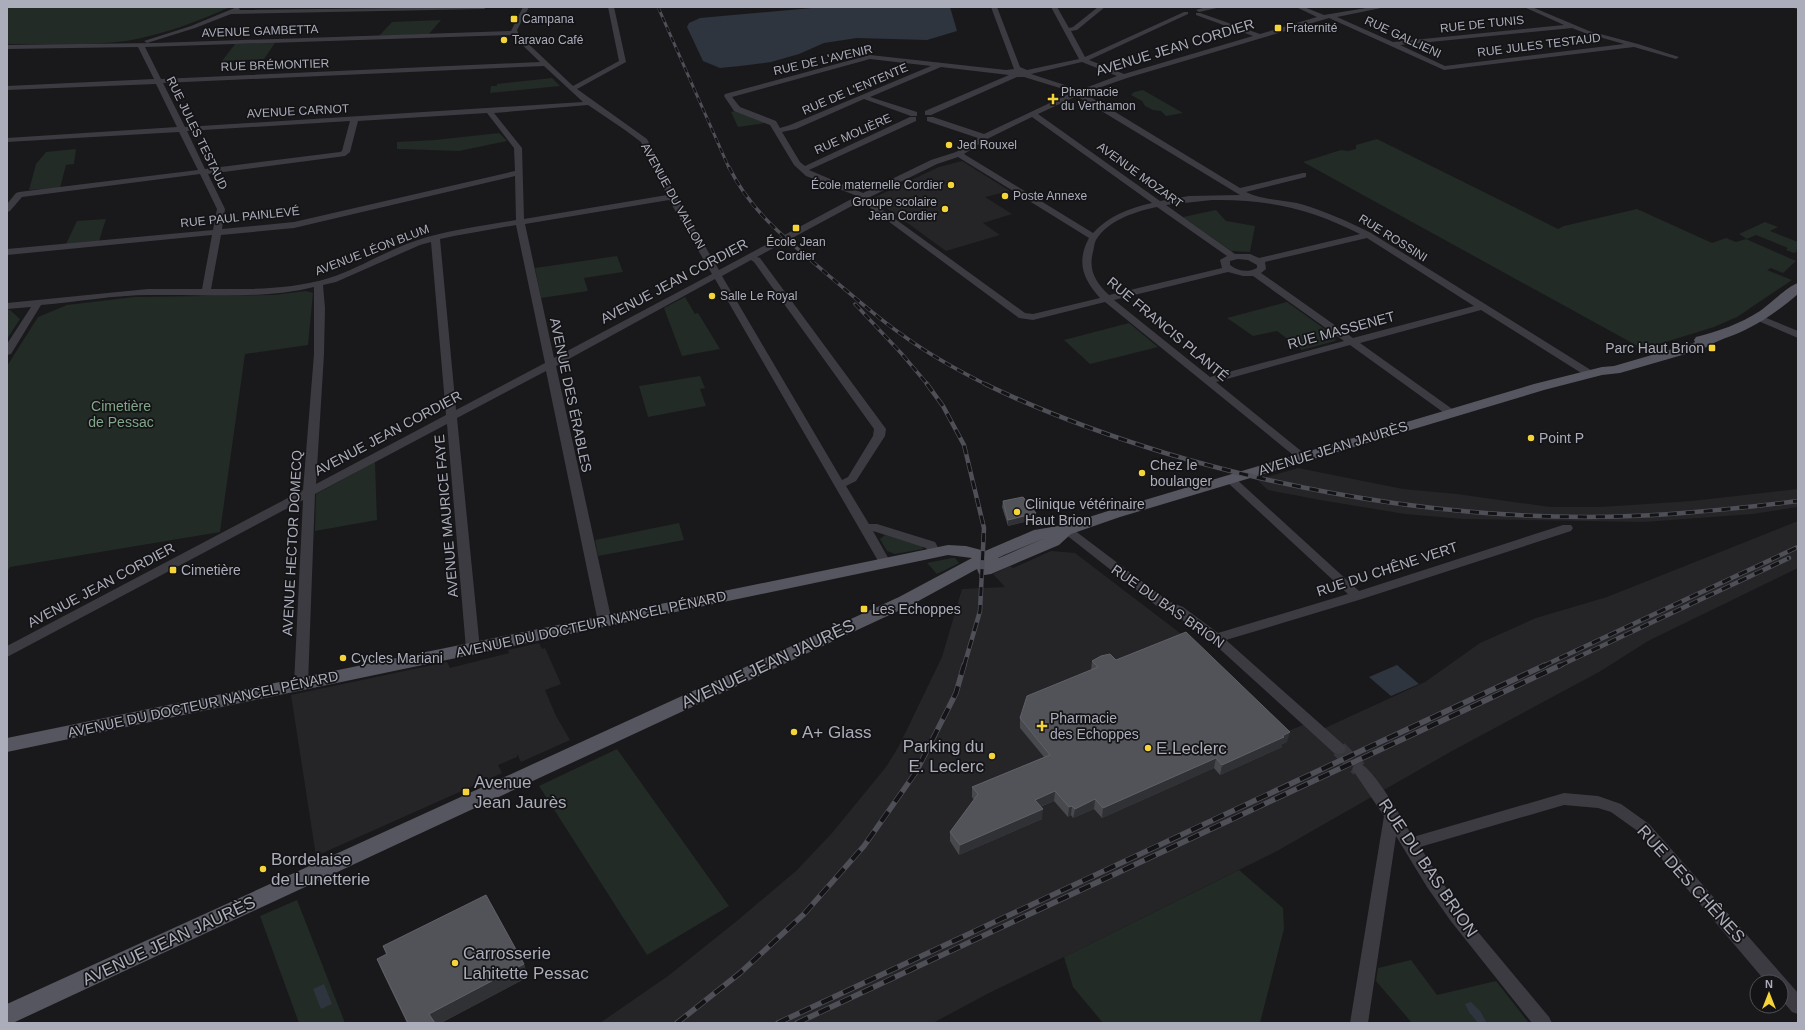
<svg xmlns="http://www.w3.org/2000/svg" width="1805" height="1030" font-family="Arial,sans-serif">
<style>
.built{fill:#252528}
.green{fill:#222b25}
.water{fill:#2e353f}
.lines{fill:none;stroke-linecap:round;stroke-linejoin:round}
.minor-tunnel{stroke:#36373b;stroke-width:16;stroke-dasharray:16 8;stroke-linecap:butt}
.minor{fill:#3c3b42;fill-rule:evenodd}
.major{fill:#55565f;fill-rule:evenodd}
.rail-far3-casing{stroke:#4e4f57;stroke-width:3}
.rail-far2-casing{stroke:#4e4f57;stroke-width:3.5}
.rail-far1-casing{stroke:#4e4f57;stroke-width:4.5}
.rail-casing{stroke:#4e4f57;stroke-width:5.5}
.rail-far3{stroke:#141416;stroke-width:2;stroke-dasharray:5.5;stroke-linecap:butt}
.rail-far2{stroke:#141416;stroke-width:2.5;stroke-dasharray:7;stroke-linecap:butt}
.rail-far1{stroke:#141416;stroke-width:3;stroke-dasharray:9;stroke-linecap:butt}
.rail{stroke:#141416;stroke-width:4;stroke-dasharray:12;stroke-linecap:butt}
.wall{fill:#47494d}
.shaded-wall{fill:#303134}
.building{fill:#525359;stroke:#606168}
.poi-dot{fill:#f4d438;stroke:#141416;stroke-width:1.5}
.labels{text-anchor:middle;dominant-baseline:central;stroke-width:3.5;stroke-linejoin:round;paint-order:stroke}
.far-poi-label{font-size:12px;fill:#abadbb;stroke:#141416;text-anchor:start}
.far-street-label{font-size:12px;fill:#abadbb;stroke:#141416}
.street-label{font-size:14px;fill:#abadbb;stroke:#141416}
.poi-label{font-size:14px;fill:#abadbb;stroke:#141416;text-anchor:start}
.park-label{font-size:14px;fill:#82a68a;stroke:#141416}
.near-street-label{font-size:17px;fill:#abadbb;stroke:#141416}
.near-poi-label{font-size:17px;fill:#abadbb;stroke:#141416;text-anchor:start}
</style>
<rect width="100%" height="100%" fill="#19191b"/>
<path class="built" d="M962 161 1010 191 985 197 1012 214 983 223 1000 235 946 251 873 198 939 167Z
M1298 468 1403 489 1457 494 1550 507H1601L1692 501 1798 489V507L1753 514 1644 522 1463 519 1405 514 1320 500 1268 490 1257 480Z
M1798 521V568L1648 641 1599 672 1452 751 1277 851 1064 957 989 993 933 1023H600L668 976 738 920 796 871 832 833 886 767 899 746 942 657 962 589 1005 587 993 574 1010 566 1013 568 1051 551 1075 553 1214 659 1288 731 1303 725 1322 741 1325 728 1425 682 1480 643 1536 618 1607 597Z
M539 643 542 649 545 648 561 684 545 690 556 716 570 740 521 762 517 754V757L498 765 502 773 316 856 291 695 447 662 450 668 509 653 508 650Z"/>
<path class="green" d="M230 7C197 22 162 35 126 41 87 46 46 44 7 44V8Z
M441 20 429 34 379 36 392 22Z
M275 43 264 59 222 61 235 44Z
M552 78 560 86 490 93 491 86H497V84Z
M1143 90 1183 113 1166 116 1161 111 1153 110 1145 106 1142 101 1131 95 1134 92Z
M736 111 765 123 738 127 731 112Z
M499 133 507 141 459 151 397 149V142L435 140Z
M1377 139 1558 229 1564 226 1637 209 1712 243 1726 238 1736 242 1746 239 1796 261 1783 273 1771 268 1767 270 1792 280 1737 317 1714 327 1643 349 1303 162 1341 150 1348 151 1356 149V145Z
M76 149 74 164 66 165 60 188 29 190 36 164 46 152Z
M1216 210 1226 221 1255 226 1250 252 1231 251 1183 217Z
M106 219 99 241 66 244 77 221Z
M1765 222 1778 227 1770 231 1798 242V248L1796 250 1798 251 1794 253 1786 250 1788 248 1756 235 1747 239 1739 234Z
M617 256 623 272 584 278 588 291 541 298 535 268Z
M306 291 313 293 308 345 245 354 220 532 10 567 7 572V366L38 317 67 305 134 297 273 295Z
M685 297 695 314 698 313 720 349 682 356 664 308Z
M1287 302 1336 337 1335 341 1302 350 1277 331 1253 336 1227 318Z
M7 310H10L20 319 7 339Z
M1129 323 1158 347 1090 364 1064 340Z
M700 376 705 388 700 389 706 406 648 417 639 386Z
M375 462 377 520 315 531 316 494Z
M679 523 684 540 598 556 595 540Z
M885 535 922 546 923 549 895 554 887 551 880 539Z
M952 558H955L959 563 937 574 927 563Z
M617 749 729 906 647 955 539 786Z
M1239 870 1283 908 1284 929 1260 1023H1103L1073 987 1064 957Z
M297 900 345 1023H299L260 916Z
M1411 960 1437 995 1496 981 1529 1023H1412L1376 981 1378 968Z"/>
<path class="water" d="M823 7H950L957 31 927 40 857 38 824 43 799 54 771 62 740 66 720 68 703 61 687 27 689 23 700 18Z
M1397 665 1419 684 1391 696 1369 677Z
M324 984 332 1004 321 1009 313 989Z
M1471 1002 1480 1011 1487 1023H1478L1469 1012 1465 1004Z"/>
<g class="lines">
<path class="minor-tunnel" d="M1339 749 1359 769"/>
<path class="minor" d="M237 7 239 8 240 10 487 7 484 9 231 14 195 28 147 43 144 41 191 26Z
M523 7H529L517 30 519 35 573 86 619 61 608 7H614L626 62 577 89 647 139 676 197 719 270 857 196 806 176 794 165 770 125 734 111 724 96 725 94 870 55 1006 70 1014 69 991 7H997L1020 67 1027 70 1079 59 1051 7H1057L1069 28 1073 27 1098 7H1105L1077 30 1071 31 1085 57 1184 12H1188V14L1089 60 1124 74 1253 36 1196 15V13H1200L1260 34 1317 17 1296 7H1304L1324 15 1372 7H1386L1337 17 1393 42 1564 25 1524 7H1532L1589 31 1638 44 1679 57 1676 59 1634 47 1444 70 1329 18 1127 78 1084 93 1240 188 1303 173H1306V177L1246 192C1259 199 1281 200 1297 203 1323 210 1347 221 1371 233L1594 372 1595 374 1594 376H1586L1481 310 1360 343 1455 411 1456 413 1455 415H1447L1350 345 1216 382 1306 455 1308 457 1302 460 1298 459 1105 302 1033 320 1019 318 861 201 757 257 760 258 886 429 885 436 856 481 846 486 869 524H877L935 542 941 553 939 556H931L926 548 873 531 891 563 889 566H881L715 279 556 366 612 622 610 625 605 626 600 625 598 622 546 371 457 418 480 649 478 652 473 654 468 652 466 649 447 424 315 494 308 684 306 687 301 689 296 687 294 684 303 500 7 657V646L303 490 314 354V287C261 300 204 294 150 295 114 295 77 302 41 305L11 354 7 355V344L31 307 7 309V303L148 289H202L212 235 7 255V249L213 230 217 209 200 174 22 197 10 211 7 212V204L16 193 19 192 198 170 179 132 7 142V138L177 127 156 84 7 90V86L154 79 138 47 7 49V45L155 43 511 31ZM1572 28 1585 33 1624 44 1445 66 1400 45ZM512 35 540 62 161 79 145 47ZM870 59 931 66 790 125 780 128 776 121 740 107 732 97ZM1082 62 1117 76 1080 90 1031 74ZM544 66 583 102 185 127 163 83ZM941 67 1009 75 925 111V115H931L1017 77H1024L1073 92 984 134 933 117H927V121L978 138 956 152 931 160 863 193 809 170 916 121V117H910L805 166 800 162 782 132 796 129 864 99 911 116H917V112L870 97ZM1079 95 1080 98 1240 195 1189 196 1160 201 1038 114ZM588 105 625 130 641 142 667 195 524 219 522 148 494 113ZM487 113 514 148 515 171 294 222 222 229 225 209 208 174 345 156 350 152 358 121ZM1032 117 1152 203C1129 208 1109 216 1093 233L964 154 987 139ZM350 121 342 151 340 152 205 169 187 131ZM958 157 1089 238C1076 262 1083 279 1100 298L1033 314 1025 313 869 200 868 198 937 164ZM515 176 516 220C482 226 447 230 415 241 385 251 358 269 329 278 290 290 251 289 211 289L221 235 294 228ZM669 200 712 274 554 358 525 224ZM1212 200C1267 199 1311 209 1360 234L1259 258 1250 254H1235L1166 205ZM1157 207 1227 256 1220 260 1222 268 1109 295C1096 283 1088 270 1093 252 1094 248 1094 244 1096 240 1108 220 1137 211 1157 207ZM516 225 545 363 456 410 440 239 454 236ZM1367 238 1474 306 1353 338 1261 273 1266 269 1265 262ZM431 242 446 415 316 484 324 354 325 308 323 285 336 282 420 245ZM1238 259 1248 260 1257 265V268C1247 273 1238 271 1230 265V261ZM751 260 754 262 874 429 873 436 848 477 842 480 722 276ZM1228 272 1243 276H1253L1344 341 1210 377 1114 300Z
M1206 7H1221L1199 12 1196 10Z
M1789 7H1798V9Z
M1759 315 1798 331V338L1756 320 1754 318 1756 316Z
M1230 476 1234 477 1359 591 1563 525H1571L1573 528 1571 531 1362 599 1226 640 1344 745 1346 749 1344 753 1339 754 1334 753 1212 642 1173 613 1158 607 1060 530 1062 527H1070L1168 601 1183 607 1218 633 1348 594 1226 481 1224 479Z
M1359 763C1374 768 1404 822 1413 837L1564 793 1598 796 1621 804 1649 824 1798 993V1014L1792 1012 1781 999V982H1766L1639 832 1611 812 1598 808 1564 805 1420 847 1450 894 1473 926 1549 1017 1552 1023H1532L1450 920 1427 887 1396 836 1368 1023H1350L1384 816 1352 769 1354 765Z"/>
<path class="major" d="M1798 283V294C1782 308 1764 321 1745 330 1731 337 1716 340 1703 349L1620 373 1602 375 1544 390 1120 517 1071 534 1059 545 991 574 985 575 979 574 977 569 911 605 15 1022 7 1023V1004L899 597 972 558 948 555 7 752V738L948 545 966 546 985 551 1034 530 1064 525 1108 511 1534 384 1602 367 1614 366 1693 343 1695 342 1694 340 1696 337C1719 331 1740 324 1760 311 1770 304 1788 286 1798 283ZM1045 538 999 558H998L1004 555Z"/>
<defs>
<path id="rail-far3" d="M658 7 729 168"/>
<path id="rail-far2" d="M729 167C751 213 790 242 828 275 852 295 875 316 901 334 928 354 957 370 987 385
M855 304 901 353 928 385"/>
<path id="rail-far1" d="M927 384 943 406 964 445 984 528 980 611 964 666
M985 384C1043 412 1103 434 1165 453 1313 497 1476 522 1631 516 1687 514 1742 508 1798 501
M1543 666 1798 547
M1559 666 1789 558"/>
<path id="rail" d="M677 1023 740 973 804 914 864 846 916 772 956 693 964 665
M778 1023 1545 665
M797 1023 1561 665"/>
</defs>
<use href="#rail-far3" class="rail-far3-casing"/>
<use href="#rail-far2" class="rail-far2-casing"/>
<use href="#rail-far1" class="rail-far1-casing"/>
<use href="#rail" class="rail-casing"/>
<use href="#rail-far3" class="rail-far3"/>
<use href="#rail-far2" class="rail-far2"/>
<use href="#rail-far1" class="rail-far1"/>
<use href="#rail" class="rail"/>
</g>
<path class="wall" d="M1003 501 1036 519 1008 526 1002 507Z
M1116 660 1287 742 1282 744V747L1220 775 1214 768 1102 818 1094 809 1073 818 1071 815 1068 817 1054 801 1040 807 1042 819 959 855 950 841V832L974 800 972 797V787L1044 757 1020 728V718L1091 670 1092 661Z
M383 946 524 964 528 977 441 1023H407L382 971 377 959 386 954Z"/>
<path class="shaded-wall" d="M1036 513V519L1008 526V520Z
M1290 732 1287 742 1282 744V747L1220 775 1222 765Z
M1216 758 1214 768 1102 818 1103 808Z
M1055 791 1054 801 1034 809 1035 800Z
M1095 799 1094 809 1073 818 1075 809Z
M1072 806 1071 815 1068 817 1069 807Z
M1043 809 1042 819 959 855 960 845Z
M524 964 528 977 441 1023H432L429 1014Z"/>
<path class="building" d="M1023 497 1036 513 1008 520 1003 501Z
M1186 632 1290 732 1282 736 1284 737 1222 765 1216 758 1103 808 1095 799 1075 809 1072 806 1069 807 1055 791 1035 800 1043 809 960 845 950 832 978 794 972 787 1050 755 1020 718 1027 696 1098 667 1092 661 1101 656 1110 654 1116 660Z
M486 895 524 964 429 1014 435 1023H408L377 959 387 954 383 946Z"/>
<g class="poi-dot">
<rect x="510" y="15" width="8" height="8" rx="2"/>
<rect x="1274" y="24" width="8" height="8" rx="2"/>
<circle cx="504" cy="40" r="4"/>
<path d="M1051 93h4v4h4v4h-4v4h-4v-4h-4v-4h4z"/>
<circle cx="949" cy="145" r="4"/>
<circle cx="951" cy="185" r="4"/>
<circle cx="1005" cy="196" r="4"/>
<circle cx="945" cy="209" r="4"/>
<rect x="792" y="224" width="8" height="8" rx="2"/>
<circle cx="712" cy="296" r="4"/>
<rect x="1708" y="344" width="8" height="8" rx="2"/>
<circle cx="1531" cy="438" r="4"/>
<circle cx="1142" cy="473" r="4"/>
<circle cx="1017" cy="512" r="4"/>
<rect x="169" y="566" width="8" height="8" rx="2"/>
<rect x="860" y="605" width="8" height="8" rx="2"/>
<circle cx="343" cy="658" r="4"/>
<path d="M1040 720h4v4h4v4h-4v4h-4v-4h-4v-4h4z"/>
<circle cx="794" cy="732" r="4"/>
<circle cx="1148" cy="748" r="4"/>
<circle cx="992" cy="756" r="4"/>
<rect x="462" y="788" width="8" height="8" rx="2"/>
<circle cx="263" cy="869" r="4"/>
<circle cx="455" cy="963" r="4"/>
</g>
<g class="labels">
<g class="far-poi-label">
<text x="522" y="19">Campana</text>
<text x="1286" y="28">Fraternité</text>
<text x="512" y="40">Taravao Café</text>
<text x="1061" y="92">Pharmacie<tspan x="1061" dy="14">du Verthamon</tspan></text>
<text x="957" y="145">Jed Rouxel</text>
<text x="943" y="185" text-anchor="end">École maternelle Cordier</text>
<text x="1013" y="196">Poste Annexe</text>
<text x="937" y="202" text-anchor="end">Groupe scolaire<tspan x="937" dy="14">Jean Cordier</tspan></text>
<text x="796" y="242" text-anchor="middle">École Jean<tspan x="796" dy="14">Cordier</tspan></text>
<text x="720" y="296">Salle Le Royal</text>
</g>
<g class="far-street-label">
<text transform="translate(1482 24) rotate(-6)">RUE DE TUNIS</text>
<text transform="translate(260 31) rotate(-2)">AVENUE GAMBETTA</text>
<text transform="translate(1403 37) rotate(25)">RUE GALLIENI</text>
<text transform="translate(1539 45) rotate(-7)">RUE JULES TESTAUD</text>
<text transform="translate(823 60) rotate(-13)">RUE DE L'AVENIR</text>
<text transform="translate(275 65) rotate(-2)">RUE BRÉMONTIER</text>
<text transform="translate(855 89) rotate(-23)">RUE DE L'ENTENTE</text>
<text transform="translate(298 111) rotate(-3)">AVENUE CARNOT</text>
<text transform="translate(197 133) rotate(64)">RUE JULES TESTAUD</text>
<text transform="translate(853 134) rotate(-24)">RUE MOLIÈRE</text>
<text transform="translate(1140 175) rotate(36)">AVENUE MOZART</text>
<text transform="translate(673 196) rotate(61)">AVENUE DU VALLON</text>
<text transform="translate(240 217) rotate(-6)">RUE PAUL PAINLEVÉ</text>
<text transform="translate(1393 238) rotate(32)">RUE ROSSINI</text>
<text transform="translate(372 250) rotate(-21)">AVENUE LÉON BLUM</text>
</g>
<g class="street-label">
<text transform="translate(1175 47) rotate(-17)">AVENUE JEAN CORDIER</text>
<text transform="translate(674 281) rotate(-28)">AVENUE JEAN CORDIER</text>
<text transform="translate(1168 329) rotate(40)">RUE FRANCIS PLANTÉ</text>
<text transform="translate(1341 330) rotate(-15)">RUE MASSENET</text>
<text transform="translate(571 395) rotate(78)">AVENUE DES ÉRABLES</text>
<text transform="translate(388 433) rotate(-28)">AVENUE JEAN CORDIER</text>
<text transform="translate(1333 448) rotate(-17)">AVENUE JEAN JAURÈS</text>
<text transform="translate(446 516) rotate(-95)">AVENUE MAURICE FAYE</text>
<text transform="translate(292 543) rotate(-87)">AVENUE HECTOR DOMECQ</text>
<text transform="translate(1387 569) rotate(-18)">RUE DU CHÊNE VERT</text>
<text transform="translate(101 585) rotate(-28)">AVENUE JEAN CORDIER</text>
<text transform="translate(1168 606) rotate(35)">RUE DU BAS BRION</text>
<text transform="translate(591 624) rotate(-12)">AVENUE DU DOCTEUR NANCEL PÉNARD</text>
<text transform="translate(203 704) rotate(-12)">AVENUE DU DOCTEUR NANCEL PÉNARD</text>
</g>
<g class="poi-label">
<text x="1704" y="348" text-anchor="end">Parc Haut Brion</text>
<text x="1539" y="438">Point P</text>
<text x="1150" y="465">Chez le<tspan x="1150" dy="16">boulanger</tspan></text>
<text x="1025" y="504">Clinique vétérinaire<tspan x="1025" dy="16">Haut Brion</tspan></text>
<text x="181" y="570">Cimetière</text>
<text x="872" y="609">Les Echoppes</text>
<text x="351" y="658">Cycles Mariani</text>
<text x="1050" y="718">Pharmacie<tspan x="1050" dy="16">des Echoppes</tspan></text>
</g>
<g class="park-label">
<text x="121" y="406">Cimetière<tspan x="121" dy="16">de Pessac</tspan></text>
</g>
<g class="near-street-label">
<text transform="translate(768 664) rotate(-25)">AVENUE JEAN JAURÈS</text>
<text transform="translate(1428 868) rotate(56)">RUE DU BAS BRION</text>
<text transform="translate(1691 884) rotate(48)">RUE DES CHÊNES</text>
<text transform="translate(169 941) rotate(-25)">AVENUE JEAN JAURÈS</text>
</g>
<g class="near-poi-label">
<text x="802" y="732">A+ Glass</text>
<text x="984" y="746" text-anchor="end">Parking du<tspan x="984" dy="20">E. Leclerc</tspan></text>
<text x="1156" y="748">E.Leclerc</text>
<text x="474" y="782">Avenue<tspan x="474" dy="20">Jean Jaurès</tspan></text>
<text x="271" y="859">Bordelaise<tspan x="271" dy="20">de Lunetterie</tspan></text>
<text x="463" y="953">Carrosserie<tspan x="463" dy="20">Lahitette Pessac</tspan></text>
</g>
</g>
<rect width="1805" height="1030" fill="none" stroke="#abadbb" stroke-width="16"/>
<g transform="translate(1769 994)"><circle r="19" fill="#141416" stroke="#505158"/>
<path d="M0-3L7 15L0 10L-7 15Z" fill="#f4d438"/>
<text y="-6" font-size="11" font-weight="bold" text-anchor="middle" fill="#abadbb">N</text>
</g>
</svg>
